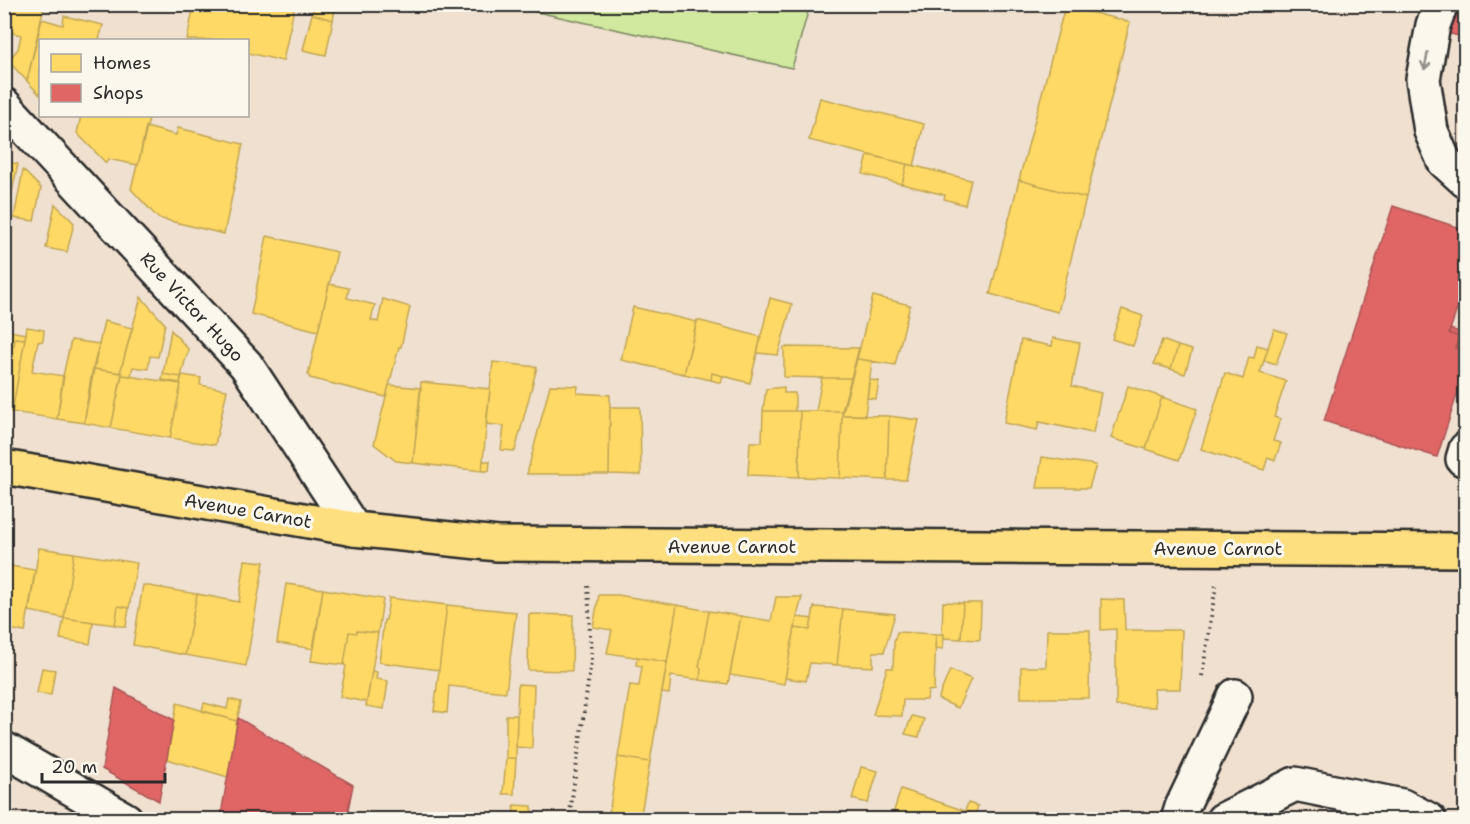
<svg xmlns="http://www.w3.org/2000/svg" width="1470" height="824" font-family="'Shantell Sans',sans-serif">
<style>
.green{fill:#d0e99f;stroke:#7e8a65;stroke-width:1.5}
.homes{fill:#ffd966;stroke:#bfa554;stroke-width:1.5}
.shops{fill:#e06666;stroke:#aa5454;stroke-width:1.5}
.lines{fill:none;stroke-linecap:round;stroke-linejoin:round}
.minor-casing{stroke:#2b2b2b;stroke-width:38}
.major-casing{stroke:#2b2b2b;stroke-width:38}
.path{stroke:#2b2b2b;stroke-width:4;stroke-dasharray:1.5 4.5;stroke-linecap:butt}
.minor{stroke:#fbf7ec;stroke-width:33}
.major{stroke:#fddf80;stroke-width:33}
.oneway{stroke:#93918c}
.labels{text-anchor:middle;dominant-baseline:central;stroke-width:6;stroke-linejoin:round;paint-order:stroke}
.street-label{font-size:18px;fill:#2b2b2b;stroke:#fbf7ec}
</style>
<rect width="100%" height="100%" fill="#f0e0cf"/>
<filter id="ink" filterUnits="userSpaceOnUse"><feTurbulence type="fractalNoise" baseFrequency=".0167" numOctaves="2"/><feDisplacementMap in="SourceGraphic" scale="12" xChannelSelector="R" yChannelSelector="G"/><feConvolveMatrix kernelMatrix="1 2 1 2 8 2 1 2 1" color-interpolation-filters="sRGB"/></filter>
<g filter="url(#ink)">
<path class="green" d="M505 5H810L792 68Z"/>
<path class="homes" d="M4 4H38L44 6 27 81 8 61 18 49 21 35 4 31Z
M194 4H295L283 61 248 53V40H187Z
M314 4H336L333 20 312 14Z
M1065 6 1130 22 1086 198 1019 180Z
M312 14 333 20 326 55 303 50Z
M64 16 103 25 99 40H40V95L27 81 42 19 63 25Z
M820 98 924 124 914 166 809 140Z
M81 116H134L149 119 138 165 108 159 106 163 77 133Z
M146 127 176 135 178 128 243 144 224 234 158 218 131 189 137 165H138Z
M868 155 907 164 902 184 863 174Z
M4 161 18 164 8 210 4 209Z
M907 164 971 180 965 205 944 199 945 195 902 184Z
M23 170 41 188 34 221 14 218Z
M1019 180 1086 198 1058 312 990 294Z
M55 204 74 223 67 252 46 248Z
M267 236 337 252 318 331 251 314Z
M329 284 349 288 347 298 375 305 371 320 378 322 383 299 410 307 401 347H399L386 397 310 378 308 375Z
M873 296 910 305 895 365 857 359Z
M141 297 165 324 158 357 150 356 148 369 133 367 131 376 122 375V373H120Z
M770 298 792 304 778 355 757 353Z
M633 307 697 322 684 374 621 360Z
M1122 309 1143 316 1133 346 1112 339Z
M697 320 761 337 750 383 712 373 711 380 684 374Z
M104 321 132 328 120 373 94 369Z
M27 327 44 330 43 341 38 342 32 371 64 376 57 419 12 412Z
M1274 329 1287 333 1276 364 1264 360Z
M4 330 26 334 25 339 15 338 14 346 4 344Z
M171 330 189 350 185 361 181 377 163 374Z
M15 338 25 339 12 412 4 411V344L14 346Z
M1053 338 1080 343 1072 386 1101 393 1093 433 1039 422 1037 430 1004 423 1021 340 1052 346Z
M71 340 99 344 91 377 84 423 57 419 63 376Z
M1162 340 1178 346 1171 369 1154 364Z
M1257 345 1268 348 1260 373 1286 381 1274 417 1280 419 1273 441 1281 443 1275 460 1268 457 1264 470 1201 449 1225 373 1243 379 1249 357 1254 358Z
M1178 346 1192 350 1185 374 1171 369Z
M784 347 859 348 851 378H830L784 377Z
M857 359 872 361 865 415H842Z
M493 362 537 367 515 451 501 450 504 426 486 424Z
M94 369 122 373 111 428 84 423Z
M712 373 723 376 721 383 711 380Z
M163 374 181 377 180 383 162 380Z
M122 375 181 384 170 438 111 428Z
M182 375 201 378 200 385 227 390 215 445 170 438 181 384 180 383Z
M822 378H851L842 411H816Z
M869 380 879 381 876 399 867 398Z
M421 382 490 389 482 471 413 463Z
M389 385 421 388 413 463 396 461 374 444Z
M550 385 578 386 577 393 610 395 609 474H527Z
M1128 386 1162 397 1146 449 1111 438Z
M784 387V393H795V411H763L766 389Z
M1162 397 1197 409 1179 460 1146 449Z
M610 407H640L641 475 609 474Z
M763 411H800L799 477 748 475 750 442H762Z
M800 411H842L840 478 799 477Z
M842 415 889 416 887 480 840 478Z
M889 416 919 420 906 480H887Z
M1042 457 1096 465 1089 488H1037Z
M483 461H490L489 471H482Z
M39 548 74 553 64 618 29 611Z
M74 553 137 563 129 608 118 606 115 625 64 618Z
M245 560 264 562 246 666 185 655 197 594 239 602Z
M4 565 35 570 25 632 4 628Z
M286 584 323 589 314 649 277 643Z
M143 585 197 594 185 655 133 645Z
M323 589 383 599 378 633 357 631 356 633 349 632 344 665 311 661Z
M599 595H618L677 605 667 662 607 653 612 630 593 627Z
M776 597H802L797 617 784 684 730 675 741 616 771 621Z
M389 598 447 605 439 670 379 662 384 620H386Z
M1101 599 1124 600 1125 630H1182L1180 689H1154L1155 707 1116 706V629L1101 630Z
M943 602 963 603 961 639 944 638V634H942Z
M963 603H981L980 640 961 639Z
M447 605 516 612 506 692 449 686 447 713 434 711Z
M677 605 709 611 699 667 701 668 700 680 671 676 669 694 662 693Z
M118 606 129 608 126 627 115 625Z
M814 607 843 609 837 665 810 663 806 681 785 678 795 628 810 630Z
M843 609 895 614 884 652H873V667L837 665Z
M709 611 741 616 728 684 700 680 701 668 699 667Z
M529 614 573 615 572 671 528 670Z
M797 617 812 619 810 630 795 628Z
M64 618 93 622 90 644 60 639Z
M1047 630H1090L1089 698H1021V667H1046Z
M357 631 378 633 367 702 340 697 346 666 344 665 349 632 356 633Z
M897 632 936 634 934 690 928 691 927 700H903L902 716 873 715 887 668H893L894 642Z
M936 634H944L943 649 935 648Z
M637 657 667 662 650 762 618 757 630 685 639 686 642 666 636 665Z
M42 668 55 670 51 695 37 693Z
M950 670 971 679 958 708 938 699Z
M372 671 377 672 376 679 388 681 384 709 366 706Z
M518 684 534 685 532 748 516 747Z
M229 699 241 702 237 721 202 711 204 703 227 709Z
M177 703 237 721 228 777 167 759Z
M506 715H517L516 758H506Z
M912 716 924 719 919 737 905 734Z
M618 757 650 762 640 820H608Z
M506 758H516L514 794H503Z
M861 767 878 771 868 803 852 799Z
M901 789 965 811 988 820H891Z
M968 803 978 806 975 815 965 811Z
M514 805 532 806V820H513Z"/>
<path class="shops" d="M1456 5 1466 7V38L1447 33Z
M1393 206 1466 230V283L1449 333 1459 337 1455 348 1466 352V367L1437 457 1324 421Z
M1450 329 1466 334V352L1455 348 1459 337 1449 333Z
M116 688 174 720 159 801 102 769Z
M238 718 353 785 346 820H220Z"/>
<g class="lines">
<defs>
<path id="minor" d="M1441 4 1433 25 1423 79 1431 131 1444 161 1466 181
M4 105 246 365 354 529
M1463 459 1466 449
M4 749 126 820
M1178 820 1182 807 1235 696
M1223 820 1295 784 1402 806 1429 820"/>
<path id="major" d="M4 467 354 529 498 544 1466 550"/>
</defs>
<use href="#minor" class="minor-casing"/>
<use href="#major" class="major-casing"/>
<path class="path" d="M1202 676 1216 585
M4 811 12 820
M569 820 591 661 588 582"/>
<use href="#minor" class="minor"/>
<use href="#major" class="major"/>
</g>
<defs><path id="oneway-shaft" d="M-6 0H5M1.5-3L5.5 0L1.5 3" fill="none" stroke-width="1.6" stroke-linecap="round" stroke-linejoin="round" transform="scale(1.5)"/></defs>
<use class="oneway" href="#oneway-shaft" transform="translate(1426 61) rotate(101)"/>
</g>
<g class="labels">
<g class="street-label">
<text transform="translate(192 307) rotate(47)">Rue Victor Hugo</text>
<text transform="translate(248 511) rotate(10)">Avenue Carnot</text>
<text x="732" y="547">Avenue Carnot</text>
<text x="1218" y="549">Avenue Carnot</text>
</g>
</g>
<rect width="1470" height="824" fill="none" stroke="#fbf7ec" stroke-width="24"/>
<rect x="12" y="12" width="1446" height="800" fill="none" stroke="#2b2b2b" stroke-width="2" filter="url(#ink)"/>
<rect x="39" y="39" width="210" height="78" fill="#fbf7ec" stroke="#a8a59f" stroke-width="1.5"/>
<rect x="51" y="54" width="30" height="18" fill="#ffd966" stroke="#a8a59f" stroke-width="1.5"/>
<text x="93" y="69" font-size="18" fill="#2b2b2b">Homes</text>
<rect x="51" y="84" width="30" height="18" fill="#e06666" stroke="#a8a59f" stroke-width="1.5"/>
<text x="93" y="99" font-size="18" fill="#2b2b2b">Shops</text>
<path d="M42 773v9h123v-9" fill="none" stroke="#2b2b2b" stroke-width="3"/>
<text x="51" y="773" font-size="18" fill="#2b2b2b" stroke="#fbf7ec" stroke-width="4.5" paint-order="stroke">20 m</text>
</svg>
